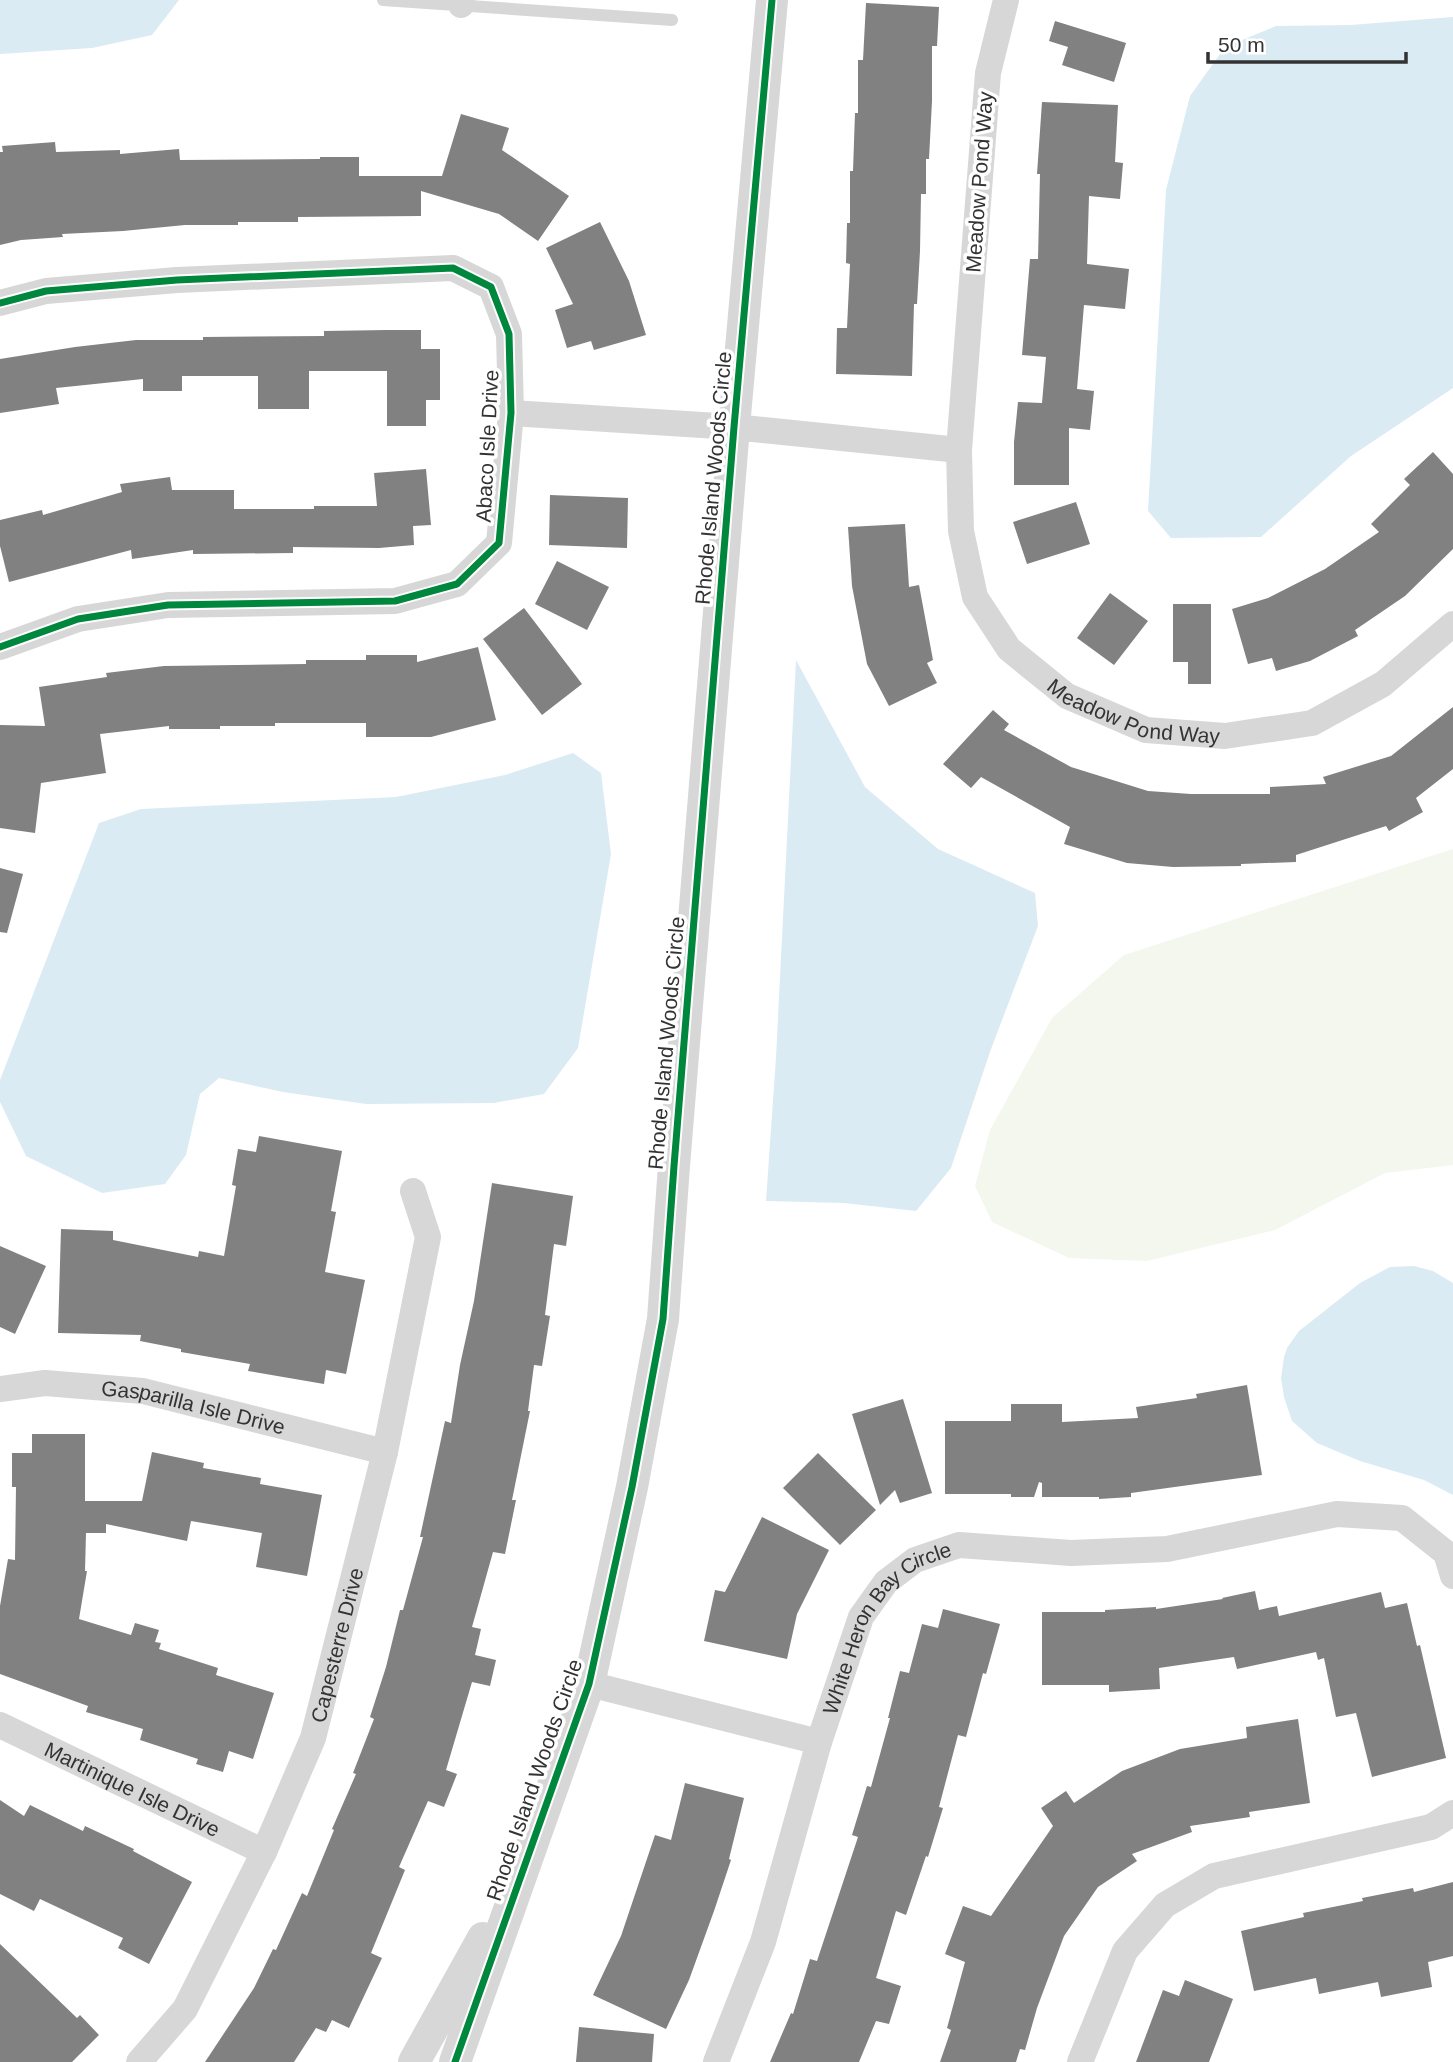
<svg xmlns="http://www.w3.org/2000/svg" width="1453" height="2062" font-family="Helvetica,sans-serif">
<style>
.green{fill:#f3f7ee}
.water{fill:#dbebf4}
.building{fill:#818181}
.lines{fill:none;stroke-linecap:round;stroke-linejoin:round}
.service{stroke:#d7d7d7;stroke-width:12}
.minor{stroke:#d7d7d7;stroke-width:26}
.tertiary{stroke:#d7d7d7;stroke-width:32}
.cycleway-casing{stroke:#fff;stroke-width:11}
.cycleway{stroke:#00873e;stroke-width:7}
.labels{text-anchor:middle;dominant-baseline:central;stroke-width:7;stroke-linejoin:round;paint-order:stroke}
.street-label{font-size:21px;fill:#333;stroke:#fff}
</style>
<rect width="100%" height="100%" fill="#fff"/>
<path class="green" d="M1453 849V1165L1385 1173 1275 1230 1147 1261 1069 1258 992 1222 975 1186 990 1130 1052 1018 1124 955Z"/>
<path class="water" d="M0 0H179L152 35 92 48 0 54Z
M1453 17V388L1351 456 1261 537 1171 538 1148 511 1166 190 1190 96 1225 47 1276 26 1351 25Z
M796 660 865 787 938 849 1035 893 1038 926 991 1049 951 1168 916 1211 844 1203 766 1201 776 1057Z
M573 753 601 773 611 854 578 1048 544 1094 494 1103 366 1104 283 1092 219 1078 200 1094 186 1155 165 1184 102 1193 26 1156 0 1102V1080L99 823 141 809 396 797 505 775Z
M1414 1266 1433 1271 1453 1283V1495L1424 1480 1360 1461 1317 1443 1292 1421 1284 1397 1281 1378 1284 1357 1287 1348 1299 1331 1360 1283 1390 1267Z"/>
<path class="building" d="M866 3 939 7 937 46H932V101L929 159H926V194H921L920 251 917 304H914L912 376 836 374 837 328H847L850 264 846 263 847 223H850V171H853L855 113H858V60H863Z
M1055 21 1126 43 1114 82 1062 65 1068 47 1049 41Z
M1042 102 1118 105 1115 162 1123 163 1120 199 1089 196 1087 264 1129 269 1125 309 1084 305 1077 389 1094 391 1090 430 1069 428V485H1014V442L1018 402 1042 403 1046 357 1022 355 1030 259H1038L1040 174H1037Z
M461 114 509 128 502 150 569 196 538 241 499 214 421 191V216L298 217V222H238V225H185L123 231 62 234 63 237 21 240 0 245V152H3L2 146 55 142 56 152 120 150V154L179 149 180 160 320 159V157H359V176H442Z
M600 222 629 281 646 335 594 350 591 341 567 348 555 310 573 304 546 248Z
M387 330H421V349H440V400H426V426H387V371H309V409H258V376H182V391H143V379L56 388 59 404 0 413V359L75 347 136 340H203V337L324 336V331Z
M1433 452 1453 474V549L1405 596 1355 630 1358 636 1310 661 1276 671 1272 658 1248 664 1232 609 1268 598 1325 569 1379 532 1371 524 1410 485 1404 479Z
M426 469 431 525 413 526 414 545 379 548 293 547V553L193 554V550L132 559 131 550 9 582 0 546V520L42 510 43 515 122 492 120 484 170 477 172 490H234V509H314V506H377L374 473Z
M550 495 628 498 627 548 549 545Z
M1076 502 1090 544 1027 564 1013 522Z
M905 524 909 587 919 585 933 660 927 663 937 683 889 706 867 664 852 586 848 527Z
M557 561 609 587 587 630 535 604Z
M1110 593 1148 621 1114 665 1077 638Z
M1173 604H1211V684H1188V662H1173Z
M524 608 582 684 542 715 483 639Z
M478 647 496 720 431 737H366V723H275V726H220V729H169V726L100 734 106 773 41 783 35 833 0 828V725L45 726 39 687 107 677 106 673 164 666 306 664V660H366V655H417V662Z
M1453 707V769L1416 798 1423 812 1389 831 1386 826 1296 855V862L1241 864V866L1173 867 1127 863 1064 844 1070 827 981 777 971 788 943 764 993 710 1009 724 1004 730 1071 767 1148 791 1191 794H1270V787L1326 784 1323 777 1391 756Z
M0 868 23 874 7 933 0 932Z
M259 1136 342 1151 331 1211 336 1212 325 1272 365 1280 346 1374 326 1370 324 1384 248 1371 250 1364 181 1352V1349L140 1341 141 1335 58 1333 61 1229 113 1231V1240L198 1257 199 1251 224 1256 236 1186 232 1185 238 1149 256 1152Z
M492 1183 573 1196 566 1246 554 1244 545 1315 550 1316 542 1366 534 1365 528 1411H530L512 1500H516L505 1554 493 1552 472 1627 481 1629 475 1655 496 1660 490 1686 472 1682 446 1770 457 1774 444 1807 428 1801 399 1867 405 1870 371 1953 382 1958 349 2028 332 2020 326 2032 316 2028 294 2062H205L254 1988 273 1949 276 1950 302 1893 307 1896 334 1830 332 1829 356 1774 353 1773 374 1719 370 1717 386 1667 400 1610H403L423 1537H420L445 1421 451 1423 460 1365 474 1301Z
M0 1246 46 1266 15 1334 0 1327Z
M1247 1385 1262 1475 1131 1493V1497L1099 1499V1497H1042V1483L1039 1482 1034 1497H1011V1494H945V1421H1011V1404H1062V1422L1138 1418 1136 1407 1197 1398 1196 1394Z
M903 1399 932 1493 900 1503 895 1490 880 1505 852 1414Z
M32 1434H85V1501H142L152 1452 204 1463 203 1468 261 1478 260 1484 322 1495 307 1576 256 1567 262 1533 191 1521 187 1541 106 1524V1533H86L85 1571H87L79 1619 131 1635 135 1623 159 1630 155 1642 161 1643 159 1649 218 1668 216 1675 274 1693 253 1759 229 1751 223 1772 196 1764 198 1759 140 1740 143 1729 86 1712 88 1706 0 1674V1606L8 1559 15 1560 16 1487H12V1453H32Z
M818 1453 876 1510 840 1545 783 1488Z
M762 1517 829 1550 797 1614 787 1659 704 1641 715 1590 725 1592Z
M1255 1591 1259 1610 1277 1606 1279 1616 1381 1592 1385 1608 1407 1603 1417 1646 1420 1645 1446 1758 1372 1777 1356 1713 1336 1717 1324 1658 1318 1660 1316 1652 1237 1669 1234 1657 1159 1668 1160 1689 1109 1692V1685H1042V1612H1105V1610L1156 1607V1609L1223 1599 1222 1598Z
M943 1609 1000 1624 986 1674 983 1673 966 1737 958 1735 939 1807 943 1808 928 1857 926 1856 906 1915 896 1911 876 1978 901 1986 889 2024 876 2021 859 2062H770L791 2013 793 2014 810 1959 817 1961 858 1837 852 1835 867 1786 871 1787 890 1718H888L900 1671 909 1673 922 1624 938 1628Z
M1298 1719 1310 1803 1249 1812 1250 1817 1190 1826 1192 1832 1132 1854 1137 1861 1098 1887 1064 1936 1037 2008 1025 2050 1020 2049 1016 2062H940L951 2030 947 2028 965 1962 945 1954 963 1906 991 1916 1053 1826 1041 1808 1066 1791 1074 1803 1122 1771 1180 1749 1247 1738 1246 1727Z
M685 1783 744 1798 729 1859 731 1860 714 1911 689 1980 666 2029 593 1995 621 1936 655 1835 671 1840Z
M0 1800 24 1816 30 1805 83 1831 85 1826 134 1849 133 1851 192 1882 149 1964 118 1948 123 1938 40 1899 34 1911 0 1894Z
M1453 1882V1956L1428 1962 1432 1987 1381 1997 1378 1982 1319 1994 1316 1978 1254 1991 1241 1931 1304 1917 1303 1913 1363 1901 1362 1898 1413 1888 1414 1892Z
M0 1944 77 2018 80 2015 99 2035 72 2062H0Z
M1185 1980 1233 1999 1209 2062H1136L1163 1990 1179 1996Z
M579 2027 654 2034 652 2062H576Z"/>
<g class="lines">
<path class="service" d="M383 0 672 20"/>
<g class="minor">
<path id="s1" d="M1006 0 988 73 959 450 961 531 975 597 1009 649 1067 696 1146 730 1225 736 1312 723 1383 684 1453 624"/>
<path d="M461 5 462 0"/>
<path d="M0 303 46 291 177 280 453 268 491 287 509 334 511 413 499 543 457 584 395 601 168 605 78 619 0 647"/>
<path d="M511 413 734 427 959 450"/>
<path id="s2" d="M0 1389 45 1383 143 1391 385 1452"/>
<path d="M589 1684 819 1742"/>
<path id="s3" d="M0 1725 264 1852"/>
<path id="s4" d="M139 2062 185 2009 264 1852 313 1738 385 1452 428 1237 413 1191"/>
<path id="s5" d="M716 2062 763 1942 819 1742 861 1617 886 1582 915 1560 959 1545 1071 1553 1167 1549 1337 1514 1402 1518 1446 1553 1453 1576"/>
<path d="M1080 2062 1125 1951 1165 1905 1214 1876 1431 1827 1453 1813"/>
</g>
<path class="tertiary" d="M414 2062 483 1938
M455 2062 589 1684 632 1487 663 1319 674 1166 734 427 772 0"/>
<defs>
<path id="cycleway" d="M0 303 46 291 177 280 453 268 491 287 509 334 511 413 499 543 457 584 395 601 168 605 78 619 0 647
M455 2062 589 1684 632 1487 663 1319 674 1166 734 427 772 0"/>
</defs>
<use href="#cycleway" class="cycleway-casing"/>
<use href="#cycleway" class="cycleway"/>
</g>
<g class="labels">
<g class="street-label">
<text transform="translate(979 182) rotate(-86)">Meadow Pond Way</text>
<text transform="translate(487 446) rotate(-87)">Abaco Isle Drive</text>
<text transform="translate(713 478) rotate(-85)">Rhode Island Woods Circle</text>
<text stroke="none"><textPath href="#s1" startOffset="808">Meadow Pond Way</textPath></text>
<text transform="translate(666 1043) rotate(-85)">Rhode Island Woods Circle</text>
<text stroke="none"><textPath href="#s2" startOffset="196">Gasparilla Isle Drive</textPath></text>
<text stroke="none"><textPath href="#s5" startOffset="476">White Heron Bay Circle</textPath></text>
<text stroke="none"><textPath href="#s4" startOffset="466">Capesterre Drive</textPath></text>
<text transform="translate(534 1780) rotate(-71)">Rhode Island Woods Circle</text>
<text stroke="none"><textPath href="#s3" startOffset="147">Martinique Isle Drive</textPath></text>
</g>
</g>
<path d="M1208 52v10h198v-10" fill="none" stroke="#333333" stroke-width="3.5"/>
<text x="1218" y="52" font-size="21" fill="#333333" stroke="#ffffff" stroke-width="5" paint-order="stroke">50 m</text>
</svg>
